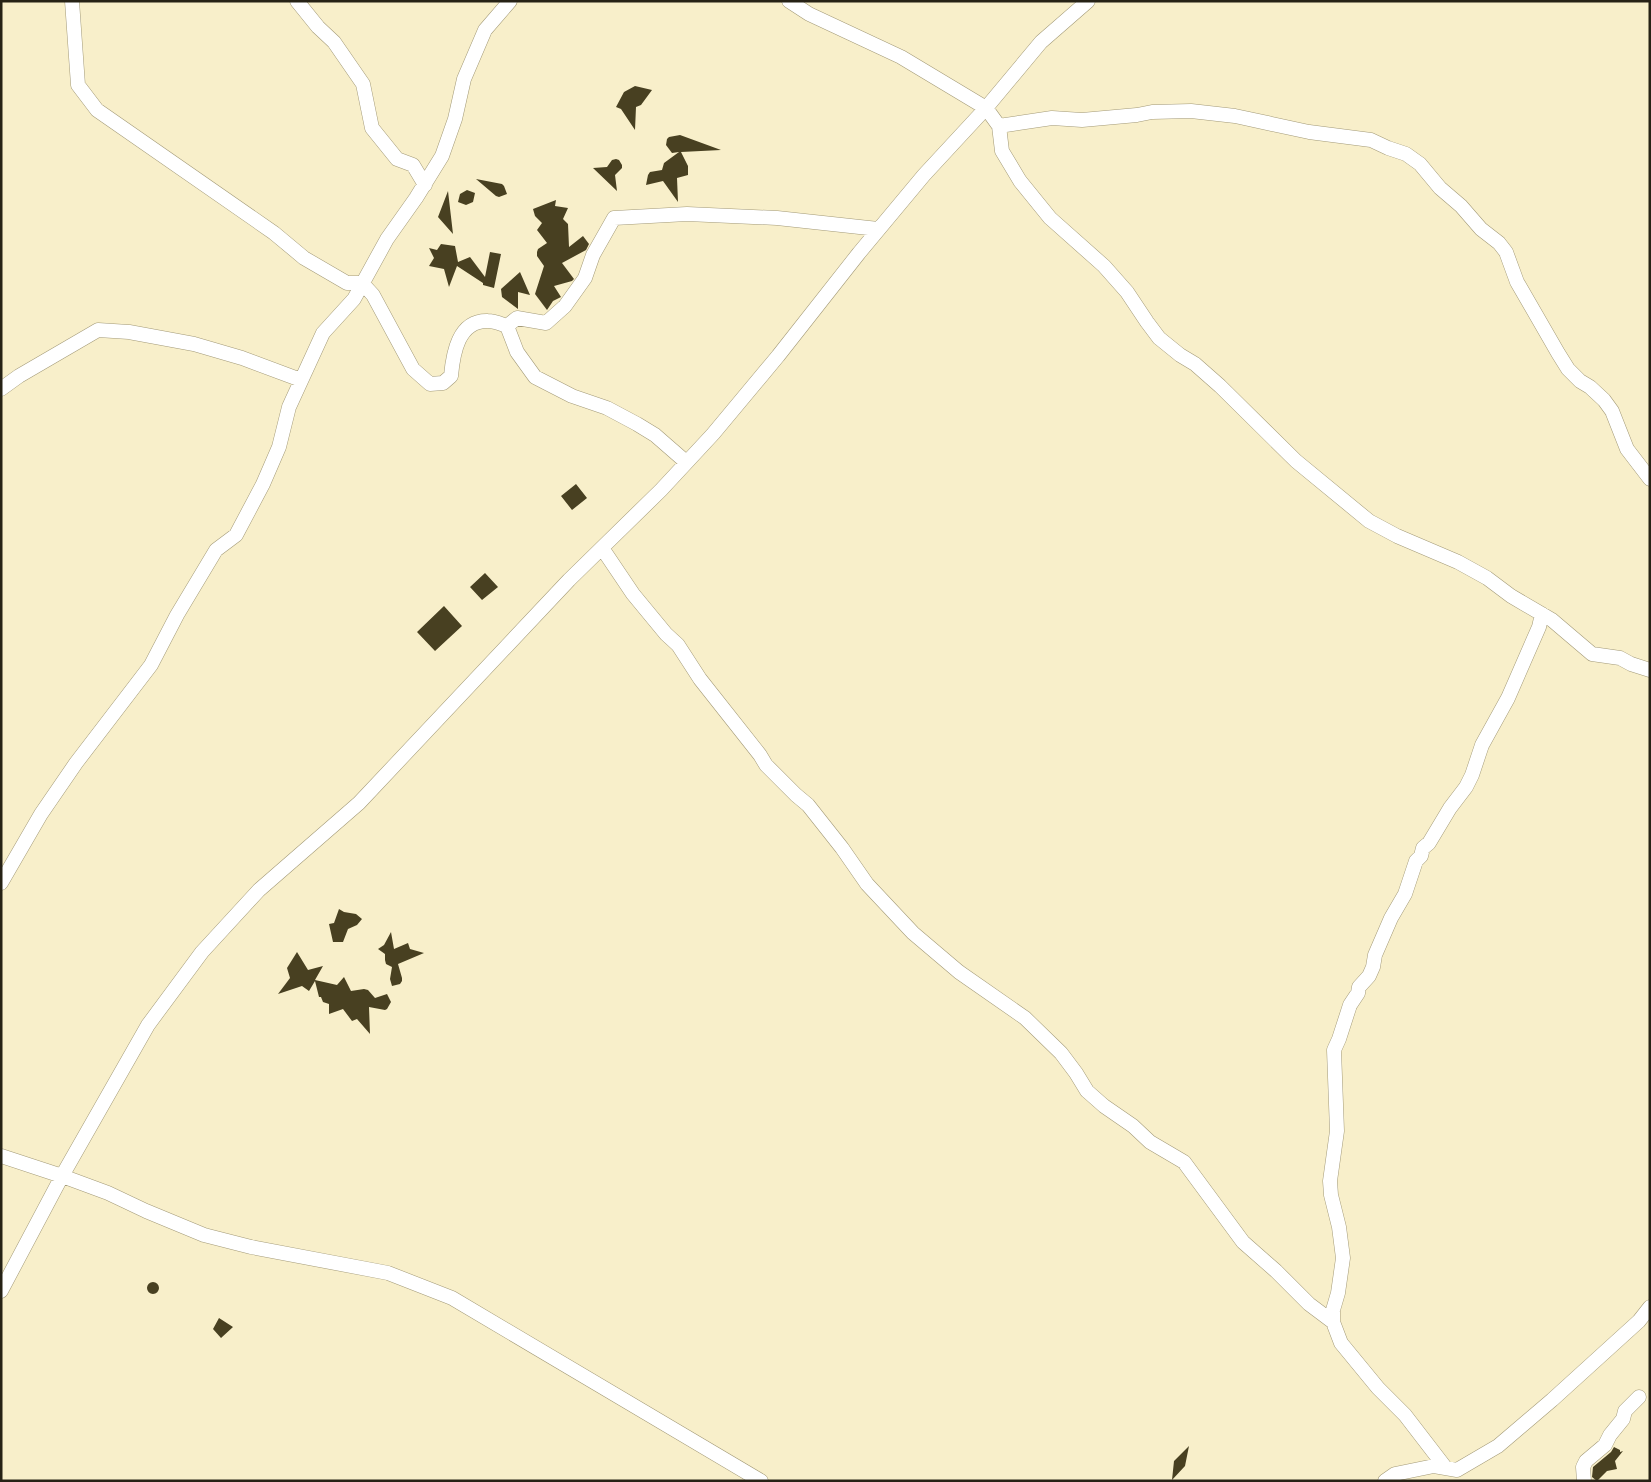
<svg xmlns="http://www.w3.org/2000/svg" width="1651" height="1482" font-family="'Space Grotesk',sans-serif">
<style>
.building{fill:#484021}
.lines{fill:none;stroke-linecap:round;stroke-linejoin:round}
.street-casing{stroke:#a39a78;stroke-width:15}
.street{stroke:#fff;stroke-width:14}
</style>
<rect width="100%" height="100%" fill="#f8efca"/>
<path class="building" d="M635 86 652 90 641 105 636 107 635 130 621 109 616 107 624 92Z
M680 135 721 150 681 152 688 166V175L677 178 678 202 663 181 646 185 648 175 650 172 662 170 664 163 679 152 672 153 666 145 667 139 669 137Z
M616 159 619 160 622 165V168L615 175 617 191 593 168 607 167 612 160Z
M476 179 502 184 504 186 507 194 499 197 496 196Z
M467 190 475 193 473 202 466 205 458 202 460 194Z
M448 191 453 234 438 217Z
M556 200 555 206 568 208 563 219 568 224 569 247 583 236 589 244 586 250 562 263 574 279 572 281 554 286 561 297 553 301 547 310 535 294 544 266 537 256V252L538 249 547 243 537 230 542 223 535 216 533 209Z
M441 244 455 246 458 262 470 257 485 277 490 252 501 254 494 288 483 285V283L457 266 449 287 444 269 429 266 434 258 429 248 437 250Z
M520 272 530 295 518 292V309L502 297 501 289Z
M576 484 587 498 572 510 561 496Z
M485 573 498 587 482 600 470 587Z
M444 606 462 626 435 651 417 632Z
M339 909 344 912 356 914 362 919 357 925 348 929 343 942H333L329 924 334 923Z
M391 932 394 949 408 943 410 949 424 953 398 964 402 978V981L400 984 392 986 390 979 392 967 386 964 385 960V954L378 949 384 945Z
M297 952 308 970 323 966 315 980 337 985 344 977 351 991 364 989 368 990 375 998 387 994 391 1002 387 1009 385 1010 369 1007 370 1034 357 1019 352 1021 343 1009 329 1014V1004L323 1002 321 997H319L315 981 309 991 302 986 278 994 290 978 287 968Z
M147 1288a6 6 0 1 1 12 0a6 6 0 1 1-12 0Z
M219 1318 233 1327 221 1338 213 1329Z
M1189 1446 1185 1466 1172 1480 1174 1461Z
M1614 1447 1620 1450V1452L1623 1451 1615 1461 1617 1469 1607 1471 1597 1481 1592 1477 1593 1467 1611 1452Z"/>
<g class="lines">
<defs>
<path id="street" d="M72 1 78 85 97 110 274 233 304 258 347 283H362L373 295 413 369 430 384 443 383 451 376C453 354 458 320 488 321 494 321 501 324 507 326L517 352 535 377 572 396 607 408 637 424 655 435 686 462
M297 1 318 27 334 42 363 84 372 128 397 159 413 165 425 185
M789 1 809 14 901 57 986 108 999 126 1002 151 1020 181 1050 218 1104 266 1127 292 1147 322 1159 338 1180 355 1195 364 1220 386 1296 461 1369 521 1397 536 1458 562 1487 578 1511 596 1552 620 1592 654 1620 658 1631 664 1650 670
M999 126 1052 118 1082 120 1137 115 1152 112 1191 111 1235 116 1309 132 1371 140 1388 148 1406 154 1420 164 1440 188 1461 206 1481 229 1499 243 1506 252 1517 282 1558 353 1568 369 1580 381 1590 387 1604 400 1612 411 1627 449 1650 479
M507 326 517 318 546 323 565 306 585 278 593 255 614 218 687 214 777 218 878 229
M1 389 19 376 98 330 129 332 194 344 242 358 301 380
M602 548 633 594 666 634 678 645 700 679 760 755 766 765 796 795 808 805 842 848 867 884 913 933 959 972 1025 1018 1061 1053 1076 1073 1087 1091 1104 1106 1133 1126 1150 1142 1184 1162 1243 1242 1276 1271 1309 1304 1333 1322 1341 1343 1378 1388 1405 1415 1445 1467
M1 883 41 814 76 763 151 665 177 615 216 550 236 535 263 484 279 447 289 407 323 333 354 299 387 239 416 198 442 156 455 119 464 79 485 30 510 1
M1 1156 62 1176 108 1193 146 1211 204 1235 251 1247 388 1273 452 1298 761 1481
M1 1291 62 1176 148 1025 202 952 259 890 359 803 569 580 661 490 713 434 778 356 859 253 924 175 986 108 1041 42 1088 1
M1333 1322V1310L1338 1293 1343 1258 1339 1227 1331 1195 1330 1181 1337 1131 1334 1050 1339 1039 1350 1005 1358 993 1359 987 1369 976 1373 967 1375 955 1391 918 1405 894 1416 861 1421 856 1423 848 1429 843 1450 808 1466 787 1472 775 1482 745 1508 698 1539 627 1542 614
M1385 1481 1395 1474 1434 1466 1457 1470 1498 1446 1552 1400 1639 1321 1650 1307
M1584 1481 1583 1467 1586 1461 1605 1445 1610 1435 1623 1419 1625 1411 1639 1397"/>
</defs>
<use href="#street" class="street-casing"/>
<use href="#street" class="street"/>
</g>
<rect width="1651" height="1482" fill="none" stroke="#262215" stroke-width="5"/>
</svg>
